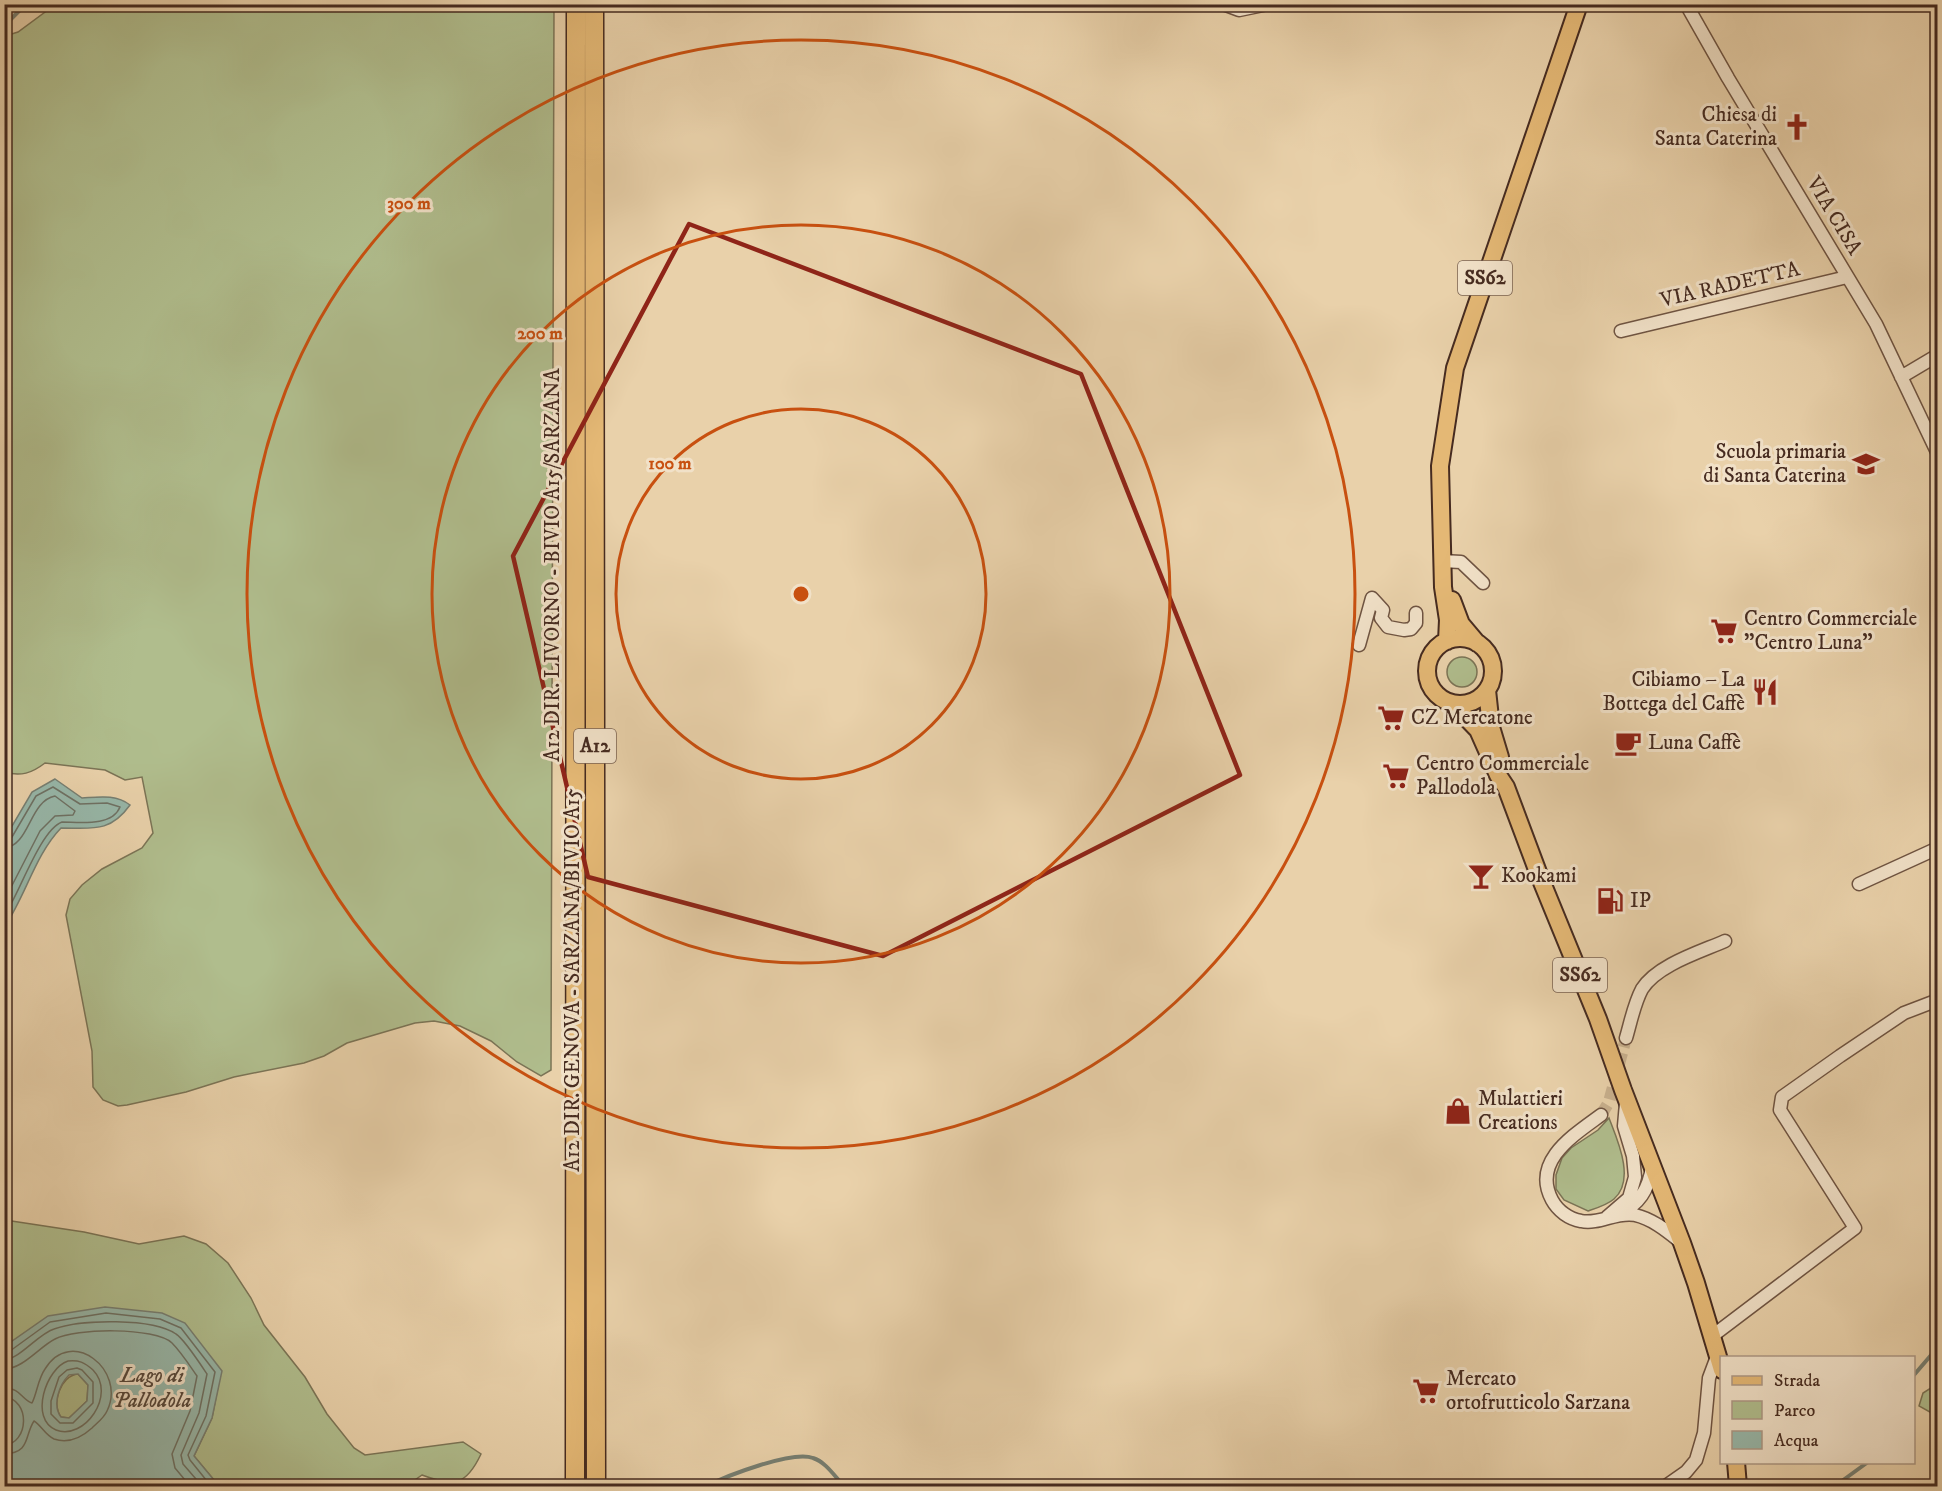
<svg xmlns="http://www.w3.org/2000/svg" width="1942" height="1491" font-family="'IM FELL DW Pica',serif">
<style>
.green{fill:#b0bd8d;stroke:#7b7456;stroke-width:1.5}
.water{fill:#97b7a9;stroke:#777f72;stroke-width:1.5;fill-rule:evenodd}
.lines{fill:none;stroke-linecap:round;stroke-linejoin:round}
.shore{stroke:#6e7164;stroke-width:1.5}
.stream{stroke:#777f72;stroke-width:4}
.minor-tunnel{stroke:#c8b08e;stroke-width:12;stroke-dasharray:12 6;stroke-linecap:butt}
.minor-casing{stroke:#6f5442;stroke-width:15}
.major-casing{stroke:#462b20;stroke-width:20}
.highway-casing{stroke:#462b20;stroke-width:21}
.minor{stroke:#f1e1c8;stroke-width:12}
.major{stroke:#e4b875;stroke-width:16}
.highway{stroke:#e4b875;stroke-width:18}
.marked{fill:none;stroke:#8f2418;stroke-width:4.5;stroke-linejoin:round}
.ring{fill:none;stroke:#c85010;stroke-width:3}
.labels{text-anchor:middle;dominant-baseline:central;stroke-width:6;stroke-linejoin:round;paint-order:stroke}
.shield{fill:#f1e1c8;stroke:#796252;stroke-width:1.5}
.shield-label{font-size:20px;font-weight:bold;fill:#462b20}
.poi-label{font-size:21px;fill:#462b20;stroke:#f1e1c8;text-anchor:start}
.street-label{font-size:21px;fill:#462b20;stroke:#f1e1c8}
.water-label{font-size:22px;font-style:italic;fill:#56473b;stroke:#f1e1c8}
.centre{fill:#c85010;stroke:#f1e1c8;stroke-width:3}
.ring-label{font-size:18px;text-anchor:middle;font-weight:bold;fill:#c85010;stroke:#f1e1c8;stroke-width:6;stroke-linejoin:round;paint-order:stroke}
</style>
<rect width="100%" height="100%" fill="#e9d1aa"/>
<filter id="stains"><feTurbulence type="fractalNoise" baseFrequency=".00333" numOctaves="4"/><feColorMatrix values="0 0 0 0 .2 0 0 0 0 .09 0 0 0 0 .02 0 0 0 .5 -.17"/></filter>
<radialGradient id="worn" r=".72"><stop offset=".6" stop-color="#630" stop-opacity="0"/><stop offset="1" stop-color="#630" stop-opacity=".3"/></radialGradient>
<path class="green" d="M56 4 554 5 551 1070 541 1076 517 1062 491 1041 460 1026 434 1021 415 1023 347 1043 324 1056 304 1063 234 1077 186 1092 127 1105 118 1106 103 1100 93 1087 92 1051 66 915 70 899 82 885 102 869 142 848 153 833 142 777 125 780 105 770 45 763C32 773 21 777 4 772L5 36 18 32Z
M1447 672a15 15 0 1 1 30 0a15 15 0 1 1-30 0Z
M1609 1118C1617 1139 1636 1180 1614 1199 1607 1205 1597 1208 1588 1211L1564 1200 1556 1189V1175L1562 1158 1571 1148 1598 1130Z
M5 1220 84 1232 139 1244 184 1236 206 1244 228 1263 251 1298 264 1325 305 1377 327 1414 354 1448 365 1455 463 1442 481 1454C466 1486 454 1487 422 1475L415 1480 414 1486H219L194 1456 212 1418 221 1371 5 1362Z
M78 1374 88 1385 87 1401 69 1418 61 1417C51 1404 60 1376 78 1374Z
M1937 1384 1938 1415 1937 1416 1919 1406 1923 1393Z"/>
<path class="water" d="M55 779 82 798C99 797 116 794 130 805 110 833 92 828 61 828 35 855 26 895 5 926V838L32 792Z
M105 1307 162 1313 185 1323 222 1371 212 1418 194 1456 219 1486H5V1441L10 1416C0 1396 5 1366 8 1344L48 1316ZM78 1374 88 1385 87 1401 69 1418 61 1417C52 1405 59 1385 69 1375Z"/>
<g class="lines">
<path class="shore" d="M4 840 12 837 36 796 53 787 80 804 107 803 120 807C112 827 79 822 62 822 40 830 19 895 4 916
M4 848C30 846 29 801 55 796L75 811 73 815 55 816 40 831 4 901
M4 1353 10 1351 50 1322 106 1313 160 1319 181 1328 215 1372 206 1416 188 1455 190 1460 211 1486
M4 1360C20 1359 38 1334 54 1329 81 1319 153 1318 176 1334 184 1339 201 1365 207 1374L199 1413 181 1455 183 1464 202 1486
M68 1361C79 1360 84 1362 93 1370 117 1395 84 1441 56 1430 29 1419 46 1368 68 1361Z
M77 1368 82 1370 93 1382V1403L73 1423H60L51 1414V1401L59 1377 67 1370Z
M4 1369C23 1369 39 1347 55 1339 75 1328 155 1327 172 1343 181 1352 190 1366 197 1376L190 1411 172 1454 175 1468 190 1486
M4 1388C21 1388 21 1399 32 1403 37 1393 38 1379 45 1369 71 1326 127 1370 107 1411 104 1418 97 1423 92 1428 81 1438 69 1444 54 1439 45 1435 41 1425 34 1421 24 1436 31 1453 4 1454
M4 1397C31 1399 29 1444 4 1445"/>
<path class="stream" d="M4 26 26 4
M1914 1375 1938 1347
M707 1486C726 1476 793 1450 813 1458 826 1462 835 1477 844 1486
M1835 1486 1868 1462"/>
<path class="minor-tunnel" d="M1601 1115 1609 1102 1626 1038"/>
<defs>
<path id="minor" d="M1223 4 1239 10 1268 4
M1686 4 1728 78 1876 324 1938 454
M1621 331 1847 277
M1901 377 1938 355
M1442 561 1461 562 1483 583
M1359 645 1372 598 1383 610 1381 618 1388 627 1404 630 1411 629 1416 623V613
M1859 884 1938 848
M1626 1038C1631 1021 1634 1004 1642 989 1657 965 1700 952 1725 941
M1601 1115C1574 1135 1531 1161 1552 1200 1558 1211 1569 1219 1581 1221 1599 1225 1617 1211 1635 1215 1653 1219 1668 1232 1682 1243
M1621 1212C1641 1204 1649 1187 1652 1167
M1607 1217 1629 1198 1635 1177 1633 1156 1624 1126 1626 1103
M1711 1337 1855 1228 1780 1110 1782 1097 1840 1056 1904 1013 1938 1000
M1666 1486 1686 1472 1696 1460 1704 1433 1709 1378 1718 1354"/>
<path id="major" d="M1452 600 1461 624 1477 643
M1427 671a33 33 0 1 1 66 0a33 33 0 1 1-66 0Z
M1447 641 1448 620 1443 587 1440 466 1455 368 1579 4
M1487 690 1491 727 1500 757
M1452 703 1478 730 1498 775 1506 787 1539 875 1598 1019 1623 1090 1682 1243 1696 1283 1722 1370
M1736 1462 1738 1486"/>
<path id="highway" d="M594 4 596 1486
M575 1486 576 4"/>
</defs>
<use href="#minor" class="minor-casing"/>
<use href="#major" class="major-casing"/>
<use href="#highway" class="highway-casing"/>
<use href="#minor" class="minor"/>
<use href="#major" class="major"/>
<use href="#highway" class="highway"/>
</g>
<path class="marked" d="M689 224 1081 374 1240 775 883 956 588 877 513 556Z"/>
<g class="ring">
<circle cx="801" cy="594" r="185"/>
<circle cx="801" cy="594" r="369"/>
<circle cx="801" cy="594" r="554"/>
</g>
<defs>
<symbol id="church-bare" viewBox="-9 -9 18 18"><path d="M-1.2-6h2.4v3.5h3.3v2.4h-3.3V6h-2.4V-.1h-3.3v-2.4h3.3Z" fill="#8f2418" stroke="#f1e1c8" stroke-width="2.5" paint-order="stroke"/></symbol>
<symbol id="school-bare" viewBox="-9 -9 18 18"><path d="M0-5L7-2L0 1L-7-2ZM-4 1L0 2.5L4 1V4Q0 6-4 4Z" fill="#8f2418" stroke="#f1e1c8" stroke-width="2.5" paint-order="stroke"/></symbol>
<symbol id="supermarket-bare" viewBox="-9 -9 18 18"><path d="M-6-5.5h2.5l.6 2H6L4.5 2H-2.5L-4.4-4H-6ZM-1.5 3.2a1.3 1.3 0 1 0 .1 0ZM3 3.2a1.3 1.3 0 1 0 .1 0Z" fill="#8f2418" stroke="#f1e1c8" stroke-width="2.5" paint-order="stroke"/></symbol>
<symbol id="restaurant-bare" viewBox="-9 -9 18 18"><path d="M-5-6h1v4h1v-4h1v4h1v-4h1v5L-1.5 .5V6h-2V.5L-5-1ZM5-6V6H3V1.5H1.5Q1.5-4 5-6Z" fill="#8f2418" stroke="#f1e1c8" stroke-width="2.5" paint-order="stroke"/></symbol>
<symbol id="cafe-bare" viewBox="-9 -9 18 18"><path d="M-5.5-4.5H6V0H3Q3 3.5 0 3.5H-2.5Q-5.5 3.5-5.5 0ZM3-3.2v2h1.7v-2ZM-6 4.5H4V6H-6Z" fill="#8f2418" stroke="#f1e1c8" stroke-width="2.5" paint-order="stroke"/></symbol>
<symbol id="bar-bare" viewBox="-9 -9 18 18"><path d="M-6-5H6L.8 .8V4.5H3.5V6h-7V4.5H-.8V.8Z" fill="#8f2418" stroke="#f1e1c8" stroke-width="2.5" paint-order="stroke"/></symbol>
<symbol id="fuel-bare" viewBox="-9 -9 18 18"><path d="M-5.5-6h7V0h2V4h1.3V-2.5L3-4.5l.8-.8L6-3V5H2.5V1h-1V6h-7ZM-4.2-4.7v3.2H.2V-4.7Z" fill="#8f2418" stroke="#f1e1c8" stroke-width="2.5" paint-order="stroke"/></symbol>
<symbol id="shop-bare" viewBox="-9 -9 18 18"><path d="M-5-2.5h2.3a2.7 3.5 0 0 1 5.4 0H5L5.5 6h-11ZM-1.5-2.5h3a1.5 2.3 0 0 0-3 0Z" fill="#8f2418" stroke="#f1e1c8" stroke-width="2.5" paint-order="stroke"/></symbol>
</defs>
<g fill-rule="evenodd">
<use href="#church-bare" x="1778" y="108" width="38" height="38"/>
<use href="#school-bare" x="1847" y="445" width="38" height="38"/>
<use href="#supermarket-bare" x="1705" y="612" width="38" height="38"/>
<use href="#restaurant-bare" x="1746" y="673" width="38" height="38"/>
<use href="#supermarket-bare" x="1372" y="699" width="38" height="38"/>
<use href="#cafe-bare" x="1609" y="724" width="38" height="38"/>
<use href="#supermarket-bare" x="1377" y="757" width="38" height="38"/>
<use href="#bar-bare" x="1462" y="857" width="38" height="38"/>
<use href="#fuel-bare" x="1591" y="882" width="38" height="38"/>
<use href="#shop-bare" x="1439" y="1092" width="38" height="38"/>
<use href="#supermarket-bare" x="1407" y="1372" width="38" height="38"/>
</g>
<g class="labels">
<g class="shield">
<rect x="1458" y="261" width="54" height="34" rx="4.5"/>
<rect x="574" y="729" width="42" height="34" rx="4.5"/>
<rect x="1553" y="958" width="54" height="34" rx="4.5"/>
</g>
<g class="shield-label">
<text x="1485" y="278">SS62</text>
<text x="595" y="746">A12</text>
<text x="1580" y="975">SS62</text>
</g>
<g class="poi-label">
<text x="1777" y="115" text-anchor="end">Chiesa di<tspan x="1777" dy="24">Santa Caterina</tspan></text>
<text x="1846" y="452" text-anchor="end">Scuola primaria<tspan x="1846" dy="24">di Santa Caterina</tspan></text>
<text x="1744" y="619">Centro Commerciale<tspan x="1744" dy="24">"Centro Luna"</tspan></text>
<text x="1745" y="680" text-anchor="end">Cibiamo – La<tspan x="1745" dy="24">Bottega del Caffè</tspan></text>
<text x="1411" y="718">CZ Mercatone</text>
<text x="1648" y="743">Luna Caffè</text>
<text x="1416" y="764">Centro Commerciale<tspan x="1416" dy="24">Pallodola</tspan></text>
<text x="1501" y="876">Kookami</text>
<text x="1630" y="901">IP</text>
<text x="1478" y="1099">Mulattieri<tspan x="1478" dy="24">Creations</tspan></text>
<text x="1446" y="1379">Mercato<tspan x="1446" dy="24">ortofrutticolo Sarzana</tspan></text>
</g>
<g class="street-label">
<text transform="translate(1834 216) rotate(59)">VIA CISA</text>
<text transform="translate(1730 285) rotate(-13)">VIA RADETTA</text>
<text transform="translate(553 565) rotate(-90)">A12 DIR. LIVORNO - BIVIO A15/SARZANA</text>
<text transform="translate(573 980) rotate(-90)">A12 DIR. GENOVA - SARZANA/BIVIO A15</text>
</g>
<g class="water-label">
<text x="152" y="1375">Lago di<tspan x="152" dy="25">Pallodola</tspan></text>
</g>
</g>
<circle cx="801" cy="594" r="9" class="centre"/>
<g class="ring-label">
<text x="409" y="209">300 m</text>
<text x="540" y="339">200 m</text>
<text x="670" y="469">100 m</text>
</g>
<rect width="1942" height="1491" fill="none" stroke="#e9d1aa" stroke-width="24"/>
<rect x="6" y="6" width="1930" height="1479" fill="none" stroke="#462b20" stroke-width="3"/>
<rect x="12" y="12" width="1918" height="1467" fill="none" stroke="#462b20" stroke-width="1.5"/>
<rect x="1720" y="1356" width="195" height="108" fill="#f1e1c8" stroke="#ad9885" stroke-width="1.5"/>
<rect x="1732" y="1376" width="30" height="9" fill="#e4b875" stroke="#ad9885" stroke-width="1.5"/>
<text x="1774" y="1386" font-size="18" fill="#462b20">Strada</text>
<rect x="1732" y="1401" width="30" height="18" fill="#b0bd8d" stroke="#ad9885" stroke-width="1.5"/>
<text x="1774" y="1416" font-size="18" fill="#462b20">Parco</text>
<rect x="1732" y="1431" width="30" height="18" fill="#97b7a9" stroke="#ad9885" stroke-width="1.5"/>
<text x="1774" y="1446" font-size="18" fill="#462b20">Acqua</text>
<rect width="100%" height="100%" filter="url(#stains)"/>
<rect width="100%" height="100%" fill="url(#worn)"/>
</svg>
